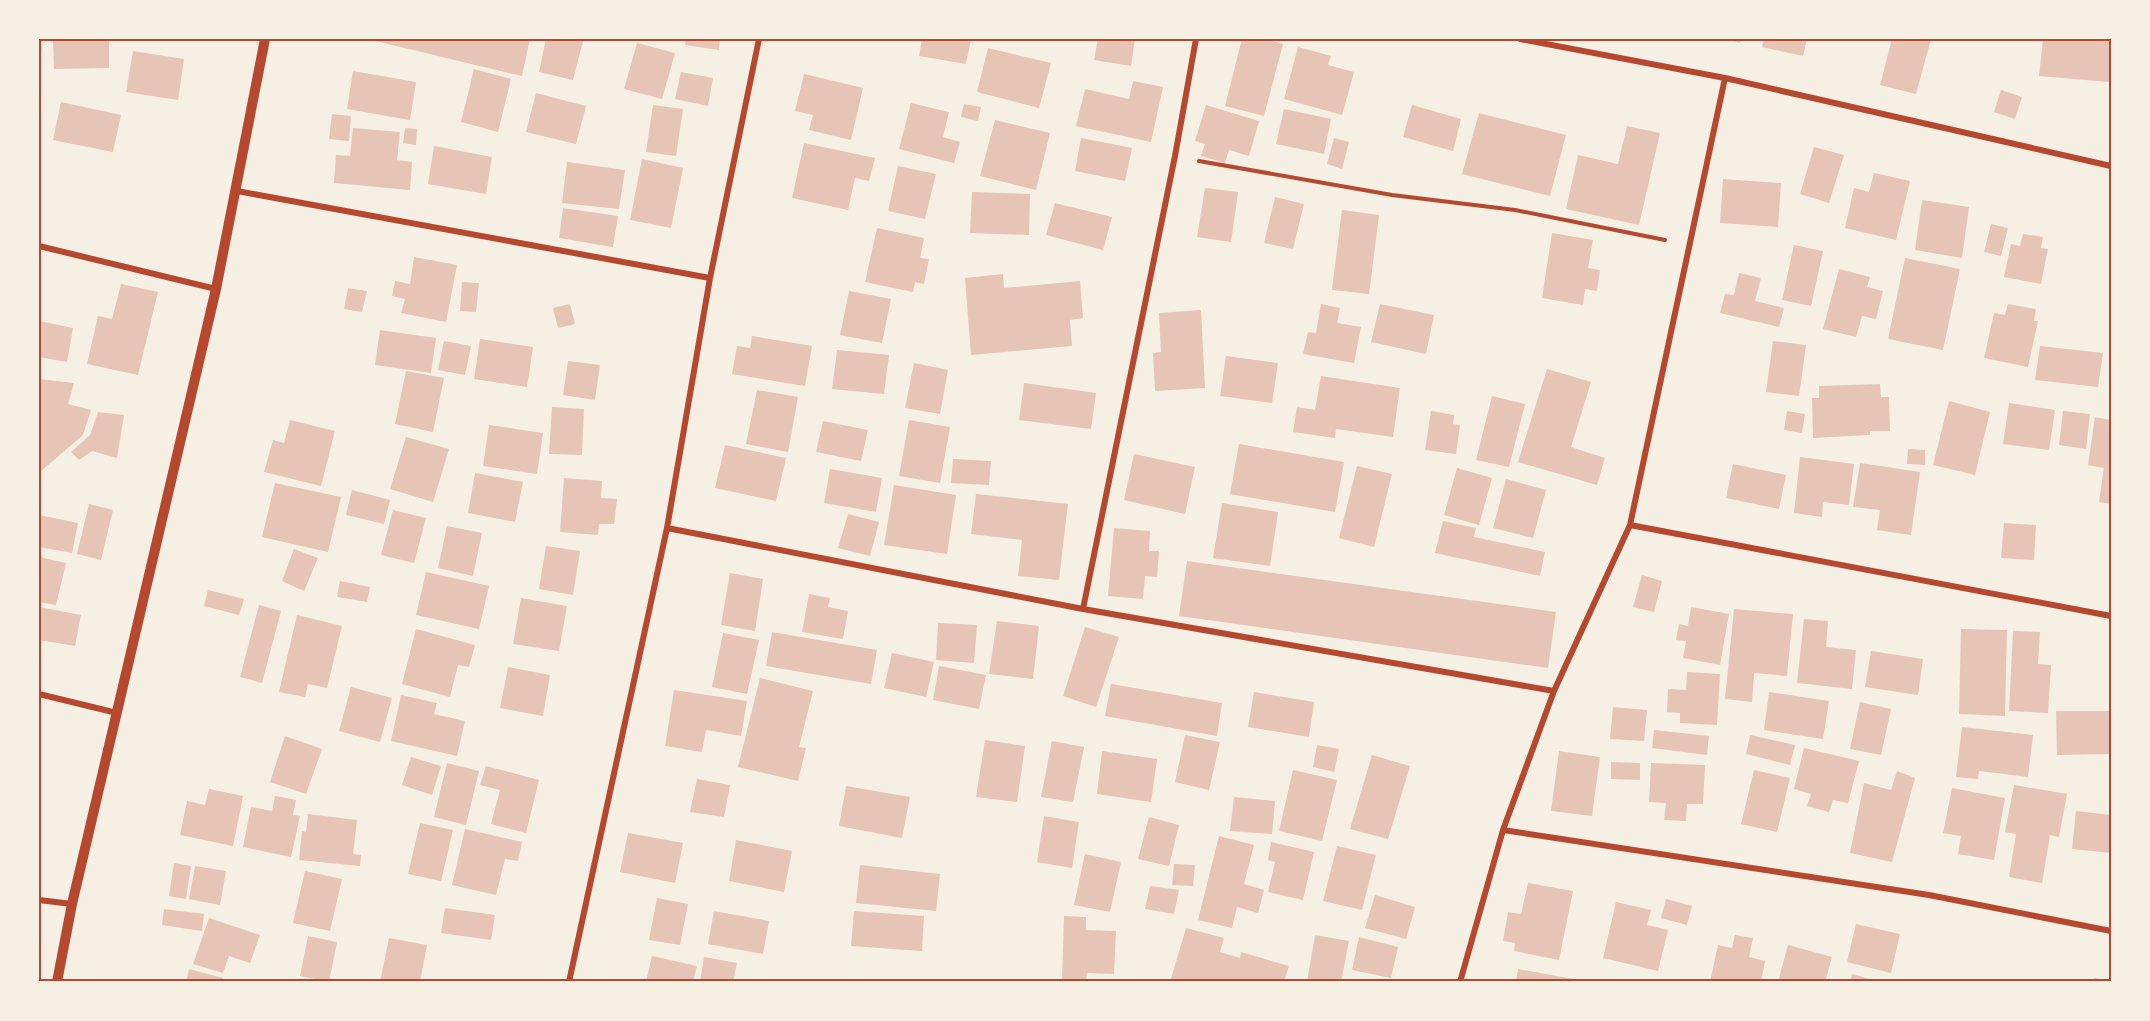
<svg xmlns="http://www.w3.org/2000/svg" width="2150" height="1021" font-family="Signika,sans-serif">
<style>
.building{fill:#e6c5b7}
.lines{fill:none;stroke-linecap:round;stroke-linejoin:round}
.path{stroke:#b5482f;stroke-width:4}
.minor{stroke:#b5482f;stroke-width:6}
.tertiary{stroke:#b5482f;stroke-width:10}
.neatline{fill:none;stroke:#b5482f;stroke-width:2}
</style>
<rect width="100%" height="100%" fill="#f6efe4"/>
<path class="building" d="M39 39H42L41 59H39Z
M53 39H109V68L54 69Z
M367 39H530L522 76Z
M546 39 583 41 573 80 539 72Z
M686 39H720L719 50 685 45Z
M922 39H971L966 64 919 56Z
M1098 39H1135L1131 66 1094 60Z
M1242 39H1264L1283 44 1264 116 1225 106Z
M1726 39H1741L1740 43Z
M1764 39H1807L1803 56 1762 47Z
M1892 39H1931L1916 94 1880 85Z
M2043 39H2111L2109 82 2039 76Z
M637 43 675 53 662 99 624 89Z
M1298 47 1331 56 1328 65 1354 72 1342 115 1284 99Z
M988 48 1051 63 1039 108 977 92Z
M133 51 184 59 178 100 126 92Z
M474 69 511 79 498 132 461 122Z
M353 71 416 82 410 120 347 109Z
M681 72 713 78 708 106 675 99Z
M804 74 863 88 851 140 809 130 813 115 795 111Z
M1133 81 1163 87 1151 142 1076 126 1085 89 1129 99Z
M2001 90 2022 97 2015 119 1994 112Z
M536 93 586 106 576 144 526 132Z
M61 102 121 115 113 152 53 140Z
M911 103 949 112 943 137 960 142 954 163 899 149Z
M964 104 981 107 978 121 961 117Z
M653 105 683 109 676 156 646 152Z
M1206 105 1259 121 1249 156 1229 150 1225 163 1201 156 1205 144 1195 141Z
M1412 105 1461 119 1453 151 1403 137Z
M1284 109 1331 119 1324 154 1276 144Z
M1479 113 1566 135 1550 196 1462 174Z
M332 114 351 116 349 141 329 139Z
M995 120 1050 133 1036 190 980 176Z
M1627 126 1660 133 1639 225 1566 209 1578 155 1618 164Z
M353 128 400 132 397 160 412 162 410 190 334 183 336 155 350 156Z
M405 128 417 129 416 145 403 143Z
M1081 138 1132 148 1125 181 1075 171Z
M1334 138 1349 142 1342 169 1327 164Z
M804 143 875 158 869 181 855 178 848 210 792 198Z
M434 146 492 157 486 194 428 184Z
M1814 147 1844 155 1829 203 1800 194Z
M642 159 683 168 671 228 630 220Z
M567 162 625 170 619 209 562 203Z
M898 166 936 174 925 219 888 211Z
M1874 173 1910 181 1896 240 1845 228 1854 188 1869 192Z
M1723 179 1781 183 1778 227 1720 223Z
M1205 188 1238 192 1231 242 1197 237Z
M972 192 1030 194 1029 235 970 233Z
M1275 197 1304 204 1293 249 1264 243Z
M1922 200 1969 207 1962 258 1915 250Z
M1055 203 1112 217 1103 250 1046 235Z
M563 208 618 216 613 247 559 238Z
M1342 210 1379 215 1369 294 1332 290Z
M1991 224 2008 228 2001 256 1984 252Z
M877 228 924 238 920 258 929 259 924 284 915 282 913 292 865 282Z
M1552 233 1593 240 1588 268 1600 270 1597 291 1585 289 1583 305 1542 298Z
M2023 234 2043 237 2041 248 2048 249 2041 284 2004 277 2011 244 2020 246Z
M1794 245 1823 251 1811 306 1782 300Z
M414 257 457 265 446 322 401 313 405 299 392 296 395 281 410 284Z
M1905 258 1960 269 1943 350 1888 339Z
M1839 269 1870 277 1867 287 1883 291 1876 319 1862 316 1856 337 1823 329Z
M1739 273 1761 278 1755 301 1784 308 1779 327 1720 313 1725 294 1734 295Z
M1003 274 1004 288 1080 281 1083 318 1070 320 1072 346 971 355 965 278Z
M462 282 479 283 476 312 460 311Z
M121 284 158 292 138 375 87 364 98 316 112 319Z
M348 288 367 291 362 312 344 309Z
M849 291 891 299 882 343 840 335Z
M570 304 575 324 558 328 553 308Z
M1321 304 1340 308 1337 323 1361 327 1354 363 1303 354 1308 332 1316 333Z
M1380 304 1434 315 1426 354 1371 342Z
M2008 304 2036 309 2034 321H2038L2028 367 1984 358 1994 313 2005 315Z
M1201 310 1205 388 1155 391 1153 353 1161 352 1159 313Z
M39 321 73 328 67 362 39 357Z
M380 330 436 338 431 373 375 365Z
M752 336 812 346 805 386 732 374 737 346 750 348Z
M480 339 533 347 527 387 474 379Z
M444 341 471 346 465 375 438 370Z
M1773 341 1806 345 1799 396 1766 392Z
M2040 346 2103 353 2098 387 2035 380Z
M837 350 889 355 884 394 832 389Z
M1226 356 1278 363 1272 403 1220 396Z
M568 361 600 365 595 400 563 395Z
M914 363 948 370 940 414 905 408Z
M1547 369 1591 382 1571 447 1605 458 1597 485 1518 462Z
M406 371 444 378 433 432 395 424Z
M1321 376 1400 388 1393 437 1336 429 1335 438 1293 432 1297 407 1315 410Z
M39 379 74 383 68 404 91 410 83 435 41 471H39Z
M1024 383 1096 393 1091 429 1019 420Z
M1880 384 1881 397H1889L1890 431H1870V435L1813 438 1812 398H1819V386Z
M757 390 798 397 788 452 746 444Z
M1492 396 1525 404 1509 467 1476 460Z
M1949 401 1990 412 1975 475 1933 465Z
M2009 403 2055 410 2049 450 2003 444Z
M552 407 584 409 582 455 549 454Z
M1431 411 1454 415 1453 424 1460 425 1456 454 1425 450Z
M1787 411 1805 414 1802 433 1784 430Z
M2063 411 2090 414 2086 449 2059 445Z
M98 412 124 415 117 458 92 451 79 460 71 452 90 435Z
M2095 417 2111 420V504L2099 502 2104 468 2088 465Z
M290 420 335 431 321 486 264 472 273 440 284 443Z
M909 420 950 427 940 483 899 476Z
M823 421 868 430 861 461 816 452Z
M489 425 543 433 537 474 483 466Z
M406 437 449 449 433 502 390 489Z
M1239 444 1344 462 1335 512 1230 494Z
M725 445 786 458 776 501 715 488Z
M1908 449 1925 450V465L1907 464Z
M1134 454 1195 467 1185 514 1124 500Z
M1800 457 1854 464 1849 505 1823 502 1822 517 1794 513Z
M953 459 991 461 989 485 951 483Z
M1860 463 1920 472 1911 535 1877 530 1880 510 1853 507Z
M1733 464 1786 475 1779 509 1726 498Z
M1357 466 1392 474 1374 547 1339 538Z
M1457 468 1492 478 1479 525 1444 515Z
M830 469 882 478 876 512 824 503Z
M475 473 523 482 515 522 468 513Z
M564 478 602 481 601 498 617 499 614 524H599L598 535 560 532Z
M1506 479 1546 490 1533 538 1493 528Z
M275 483 341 497 328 552 262 537Z
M894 485 956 495 947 554 884 545Z
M352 490 390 500 384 524 346 515Z
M976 494 1068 504 1059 580 1018 576 1022 540 971 534Z
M1222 503 1278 512 1270 566 1213 558Z
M89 504 113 510 101 560 77 554Z
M393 510 426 518 414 563 381 555Z
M848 514 879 522 870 556 838 548Z
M39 515 78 523 72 553 39 547Z
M1443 521 1476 528 1474 537 1545 552 1540 576 1435 553Z
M2004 523 2036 525 2034 560 2001 558Z
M447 526 482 533 473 576 438 568Z
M1114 528 1150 531 1149 551H1159L1157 577 1145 576 1143 599 1108 596Z
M546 546 580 551 573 595 539 589Z
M294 549 318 558 304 591 282 581Z
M39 557 66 563 56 605 40 602Z
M1187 561 1556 612 1548 668 1179 616Z
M426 572 489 586 479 629 416 615Z
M730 573 763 579 755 631 721 625Z
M1642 575 1662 581 1654 612 1633 607Z
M340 581 370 587 367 602 337 597Z
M208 590 244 599 239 615 204 606Z
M809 594 830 598 828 607 848 611 843 639 802 632Z
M521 598 567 606 559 651 513 644Z
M259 605 281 611 262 683 240 677Z
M39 607 81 615 75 646 39 640Z
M1691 607 1729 614 1720 665 1683 658 1686 641 1676 640 1679 624 1688 626Z
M1734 609 1793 614 1787 676 1754 673 1752 702 1725 699Z
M297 615 342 626 327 688 308 684 305 697 279 692Z
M1804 619 1828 621 1826 647 1856 650 1852 689 1797 683Z
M997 621 1039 626 1033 679 989 674Z
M938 623 977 625 974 663 936 660Z
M1085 627 1119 637 1096 707 1063 696Z
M416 629 475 645 469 667 458 665 450 697 402 684Z
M1961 629 2007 630 2005 716 1959 714Z
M2013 631 2040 632 2038 664 2051 665 2048 713 2009 711Z
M772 632 877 650 871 684 766 666Z
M723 633 759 640 747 694 712 687Z
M1871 651 1923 659 1918 695 1865 687Z
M892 653 934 662 926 697 884 688Z
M939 666 986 675 979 709 933 700Z
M508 667 550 675 543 716 500 708Z
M1687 672 1720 674 1717 725 1680 723V713L1667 712 1668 689 1686 690Z
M760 678 813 691 799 747 806 748 798 781 738 767Z
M1111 684 1222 703 1217 736 1105 716Z
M351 687 392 698 380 742 339 731Z
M674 690 747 701 741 736 706 730 702 752 665 746Z
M1254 692 1314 702 1309 737 1248 727Z
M1769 692 1829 701 1823 739 1764 730Z
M401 695 437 703 434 714 465 721 457 756 391 741Z
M1860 702 1891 709 1881 755 1850 749Z
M1613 707 1647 710 1644 741 1610 739Z
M2056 711H2111V754L2057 755Z
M1962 727 2033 735 2028 777 1979 771 1978 779 1956 777Z
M1654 730 1709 736 1707 755 1652 748Z
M1185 735 1220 742 1209 790 1175 782Z
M1750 735 1795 745 1790 765 1746 754Z
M285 736 322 749 306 794 270 782Z
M985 740 1025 746 1017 802 976 797Z
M1052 741 1084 747 1073 802 1041 797Z
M1317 745 1339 749 1334 772 1313 767Z
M1804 748 1859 761 1848 803 1833 800 1829 812 1807 806 1811 794 1794 789Z
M1102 751 1157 759 1151 802 1097 794Z
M1559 751 1600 757 1592 816 1551 811Z
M1372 755 1410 766 1388 839 1350 829Z
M411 757 441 766 432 795 402 785Z
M1611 762 1640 763V780L1611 779Z
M447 763 479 771 466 825 434 817Z
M1651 763 1705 765 1703 804H1687L1686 821 1664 820 1666 803 1649 802Z
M486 766 539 780 526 833 491 824 500 790 480 785Z
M1293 770 1337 780 1322 841 1279 831Z
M1754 770 1790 778 1777 832 1741 824Z
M1897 771 1915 778 1892 862 1850 853 1864 783 1891 790Z
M697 779 730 785 724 817 690 812Z
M2014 785 2067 794 2059 837 2050 835 2042 883 2009 877 2016 834 2005 832Z
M846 786 910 797 902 838 839 826Z
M1952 788 2005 798 1994 860 1958 854 1961 836 1943 833Z
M209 789 243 796 233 846 180 835 187 801 205 805Z
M275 796 296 800 293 815 300 816 291 857 243 847 251 807 272 811Z
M1234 797 1275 801 1272 834 1230 831Z
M2076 811 2111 815V853L2072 849Z
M308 814 357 820 353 854 361 855 360 866 299 860 302 831 306 832Z
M1044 816 1079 822 1072 868 1037 862Z
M1149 817 1179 825 1169 866 1138 859Z
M420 823 453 830 441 881 408 874Z
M465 829 522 842 518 861 505 859 496 895 452 885Z
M628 833 683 843 675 883 620 872Z
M1219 836 1254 845 1244 884 1264 890 1258 913 1237 907 1232 928 1198 920Z
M736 840 792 851 784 892 729 881Z
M1271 842 1314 852 1303 900 1268 892 1275 862 1268 860Z
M1337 846 1376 855 1362 910 1323 901Z
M1085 854 1121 862 1110 912 1074 905Z
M174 863 191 866 186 899 169 896Z
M1174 864 1195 865 1193 886 1172 885Z
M860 865 940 874 936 911 856 903Z
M195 866 226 871 220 905 189 899Z
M305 871 342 879 330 931 293 923Z
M1528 883 1573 891 1559 960 1514 951 1515 943 1503 941 1508 912 1521 914Z
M1150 886 1179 890 1174 914 1145 909Z
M1375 895 1415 907 1406 939 1365 928Z
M657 898 688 904 680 945 649 940Z
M1666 899 1692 906 1687 925 1661 918Z
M1616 902 1651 910 1647 925 1668 930 1658 971 1603 958Z
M445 908 495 915 491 940 441 933Z
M164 909 204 914 202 931 162 925Z
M714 911 769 921 763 954 708 944Z
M854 911 924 916 922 951 851 946Z
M1064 916 1086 917V930L1116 931 1114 974 1087 973 1086 982 1062 981Z
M209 918 260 935 250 963 229 956 223 973 193 964Z
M1856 924 1900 934 1891 973 1847 962Z
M1186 928 1224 938 1220 952 1240 958 1241 952 1289 966 1284 982H1170Z
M1315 935 1349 941 1341 982H1307Z
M1735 935 1753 938 1749 957 1765 961 1761 982H1710L1718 945 1732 948Z
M308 936 337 942 329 982 300 976Z
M1359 937 1398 947 1391 978 1352 970Z
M389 938 427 945 420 982H380Z
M1788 945 1832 957 1825 982H1778Z
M652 956 697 966 693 982H646Z
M704 957 737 963 733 982H700Z
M189 969 223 978 222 982H186Z
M1518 969 1585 981V982H1516Z
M1852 974 1877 981V982H1850Z
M2094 978 2111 981V982H2094Z"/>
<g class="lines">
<path class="path" d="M1199 161 1392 195 1515 210 1665 240"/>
<path class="minor" d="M1520 39 1725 78 2111 166
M237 191 710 278
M39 246 216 289
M1630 525 2111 616
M667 528 1083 609 1554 691
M1083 609 1175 156 1196 39
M39 694 117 713
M1503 830 1929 895 2111 931
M39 900 72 904
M569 982 667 528 710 278 759 39
M1460 982 1503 830 1554 691 1630 525 1725 78"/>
<path class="tertiary" d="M57 982 72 904 216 289 265 39"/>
</g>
<rect width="2150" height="1021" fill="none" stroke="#f6efe4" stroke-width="81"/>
<rect x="40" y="40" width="2070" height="940" class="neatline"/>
</svg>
